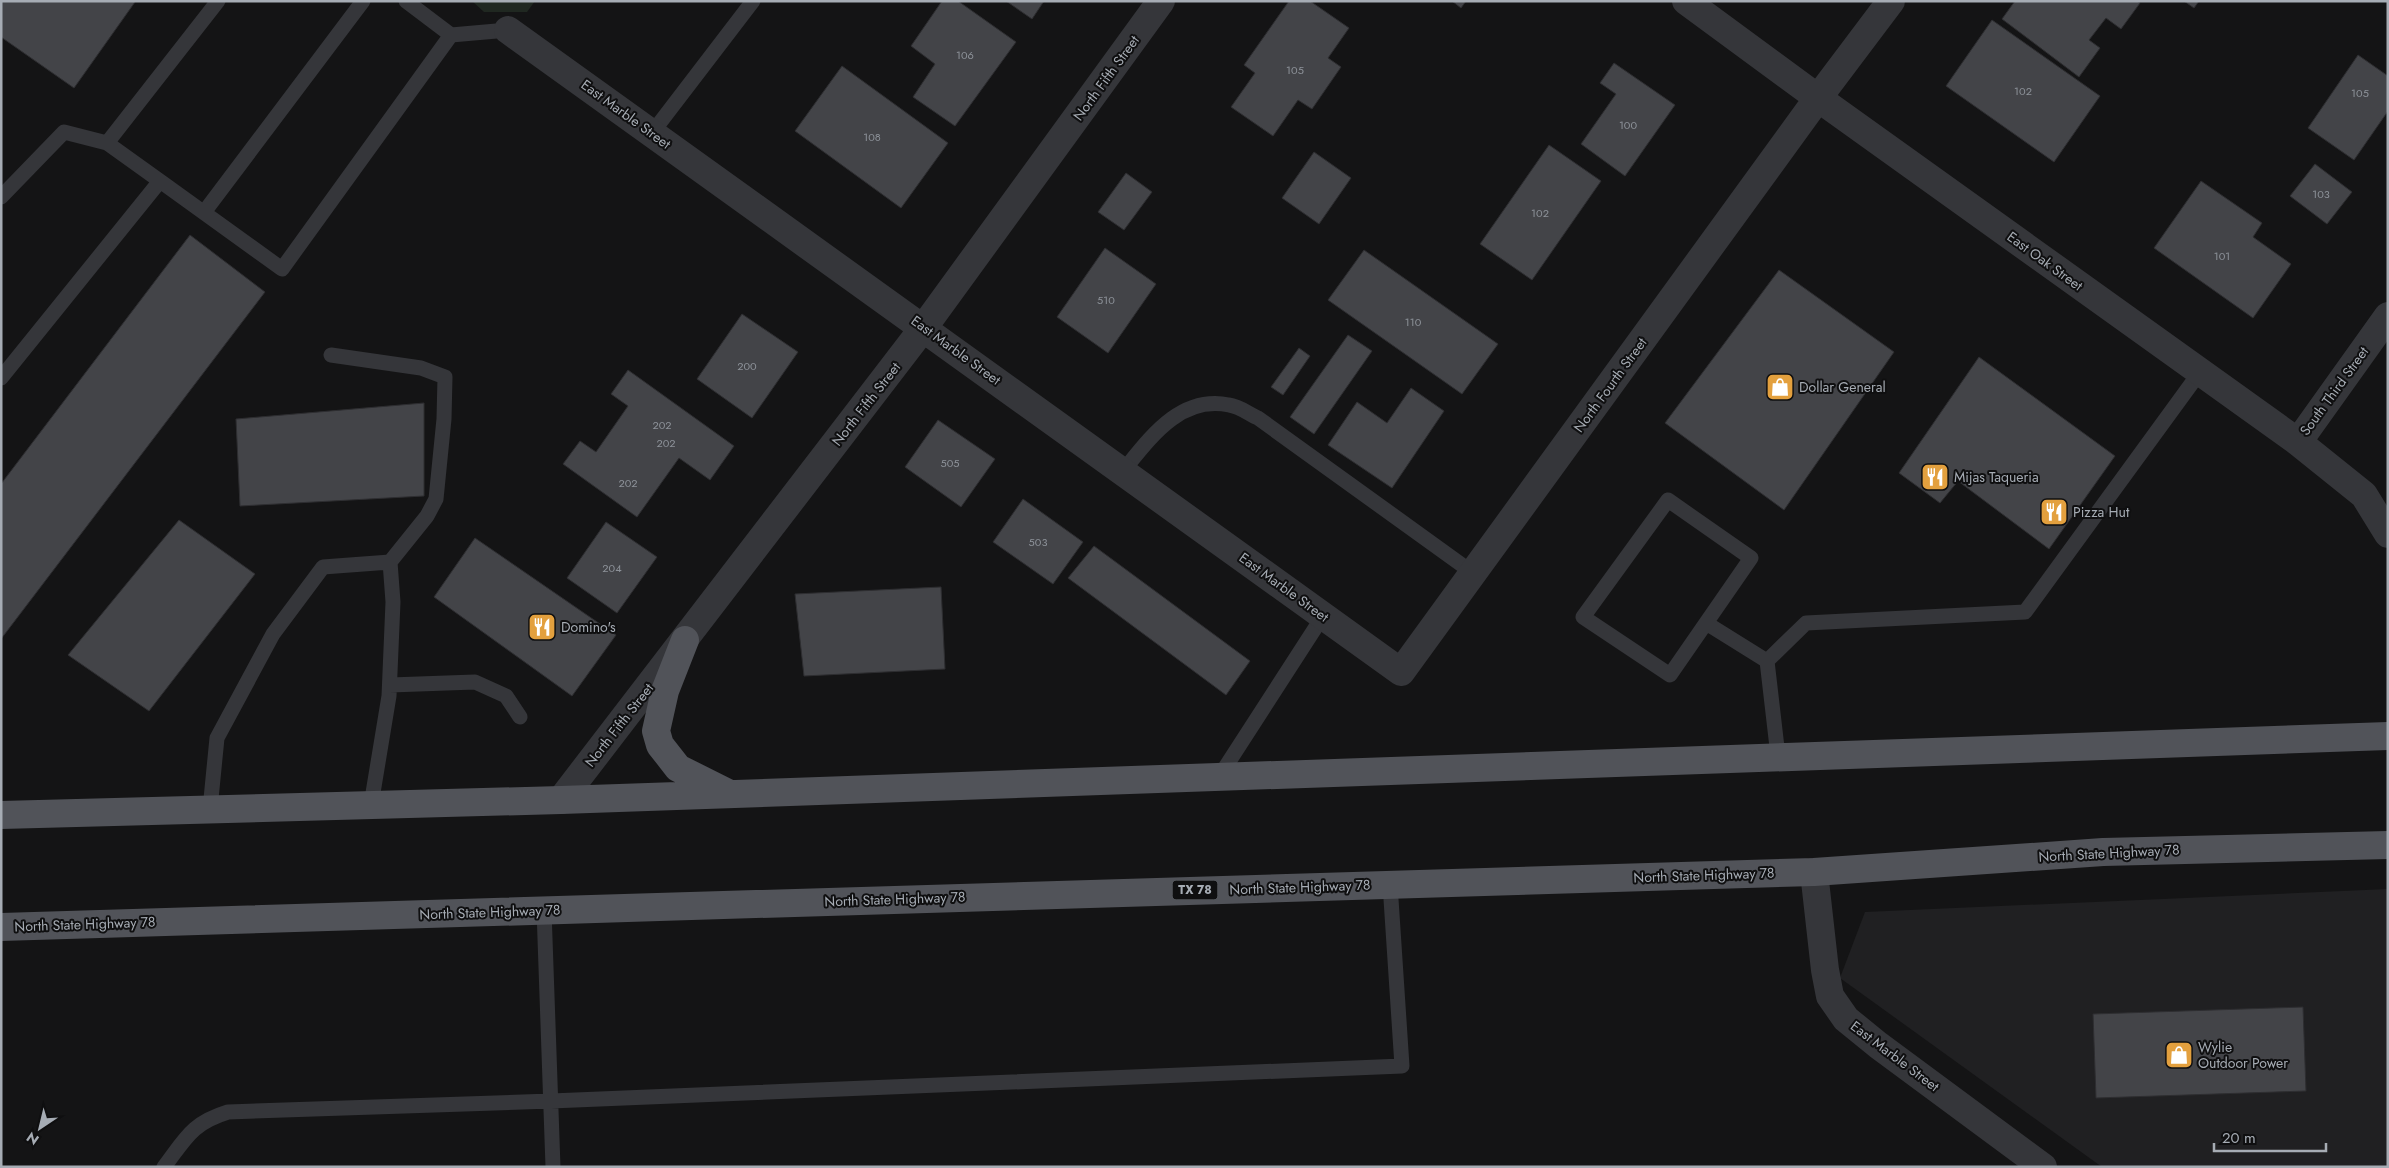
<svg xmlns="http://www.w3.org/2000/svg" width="2389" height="1168" font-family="Jost,sans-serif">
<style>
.built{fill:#202022}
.green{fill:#202821}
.building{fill:#434448;stroke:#2e2e31}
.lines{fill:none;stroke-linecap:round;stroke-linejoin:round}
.service{stroke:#35363a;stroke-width:15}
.minor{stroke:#35363a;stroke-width:28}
.primary{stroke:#515359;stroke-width:28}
.labels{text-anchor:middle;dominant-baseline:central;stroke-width:4;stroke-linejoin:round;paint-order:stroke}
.number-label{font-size:11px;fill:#8d9299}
.shield{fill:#0f0f10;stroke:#797d83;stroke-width:1}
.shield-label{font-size:12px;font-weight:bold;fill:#a6acb4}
.street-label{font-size:14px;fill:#a6acb4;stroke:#0f0f10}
.poi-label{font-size:14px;fill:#a6acb4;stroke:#0f0f10;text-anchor:start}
</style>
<rect width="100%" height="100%" fill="#141415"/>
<path class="built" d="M2388 889V1167H2102L1840 978 1865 912Z"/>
<path class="green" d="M472 1H535L527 12H484Z"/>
<path class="building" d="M1 1H133L135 2 74 88 1 37Z
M942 1H958L1016 42 955 126 913 97 935 64 911 46Z
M1006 1H1044L1032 19Z
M1289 1H1310L1349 28 1328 58 1341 67 1312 109 1298 100 1273 136 1231 107 1255 73 1244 65Z
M1452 1H1466L1461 8Z
M2015 1H2137L2140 3 2121 29 2106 18 2089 40 2100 48 2079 77 2002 19Z
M2184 1H2199L2194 8Z
M1992 20 2100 96 2054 162 1946 86Z
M2358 55 2388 76V111L2354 160 2308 128Z
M1614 63 1675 105 1625 176 1581 144 1616 94 1600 83Z
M842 66 948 143 901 208 795 131Z
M1549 145 1601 181 1532 280 1480 244Z
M1314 152 1351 178 1319 224 1282 198Z
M2315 164 2352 192 2327 224 2290 196Z
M1126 173 1152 192 1124 230 1098 212Z
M2201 181 2262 223 2253 237 2291 264 2253 318 2154 248Z
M190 235 265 292 1 639V484Z
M1105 248 1156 284 1108 353 1057 317Z
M1364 250 1498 344 1462 394 1328 300Z
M1779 270 1894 352 1784 510 1665 423Z
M742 314 798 352 752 418 697 379Z
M1348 335 1372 351 1314 434 1290 417Z
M1299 348 1310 356 1283 395 1271 387Z
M1979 357 2115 456 2049 549 1958 481 1940 503 1899 473Z
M628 370 734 446 710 480 679 458 637 517 563 464 580 441 596 452 628 406 611 394Z
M1411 388 1444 411 1392 488 1328 445 1357 402 1387 423Z
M424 403V496L240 506 236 419Z
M938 420 995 459 961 507 905 467Z
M1023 499 1083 542 1053 584 993 542Z
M179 520 255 574 149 711 68 655Z
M606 522 657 557 617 613 567 578Z
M475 538 616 635 572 696 434 597Z
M1094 546 1250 661 1226 695 1068 578Z
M941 587 945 669 804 676 795 594Z
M2303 1007 2306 1091 2096 1098 2093 1014Z"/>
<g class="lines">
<path class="service" d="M406 1 451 35 508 30
M652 133 753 1
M107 143 218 1
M160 181 282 269 451 35
M1 197 64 132 107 143 160 181 1 378
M205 211 363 1
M331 355 421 368 445 377 444 419 436 499 427 516 390 562
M1123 471C1150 438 1180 395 1229 405 1239 406 1249 414 1258 418L1473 573
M1706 623 1670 675 1583 617 1668 500 1751 558 1706 623 1767 661
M1767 661 1806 623 2025 612 2200 372
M1767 661 1778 756
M390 685 475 682 506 696 520 717
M1219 777 1323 616
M210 809 217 738 273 634 323 567 390 562 393 602 389 696 371 805
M544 910 553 1167
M164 1167C186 1138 192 1123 228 1112L551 1101 1402 1066 1390 884"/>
<path class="minor" d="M1686 1 1818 98 2298 442 2364 495 2388 534
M508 30 1401 672 1818 98 1891 1
M2298 442 2388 316
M561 800 924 327 1161 1
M1814 872 1825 970 1830 996 1846 1019 1878 1045 2043 1167"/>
<path class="primary" d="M685 640 665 691 656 731 660 745 678 768 728 793
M1 815 561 800 2388 736
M1 927 1814 872 2103 852 2388 845"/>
</g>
<defs>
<symbol id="shop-square" viewBox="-11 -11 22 22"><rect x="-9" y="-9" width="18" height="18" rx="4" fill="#e3a03e" stroke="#0f0f10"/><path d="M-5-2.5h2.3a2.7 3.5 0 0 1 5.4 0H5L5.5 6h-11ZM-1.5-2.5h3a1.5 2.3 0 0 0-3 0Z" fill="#fff"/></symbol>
<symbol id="restaurant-square" viewBox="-11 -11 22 22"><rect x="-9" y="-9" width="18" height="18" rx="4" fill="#e3a03e" stroke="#0f0f10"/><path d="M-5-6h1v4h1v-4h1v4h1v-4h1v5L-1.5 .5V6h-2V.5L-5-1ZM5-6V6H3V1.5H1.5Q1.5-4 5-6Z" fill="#fff"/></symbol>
</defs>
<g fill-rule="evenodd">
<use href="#shop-square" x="1764" y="371" width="32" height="32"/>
<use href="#restaurant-square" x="1919" y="461" width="32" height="32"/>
<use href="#restaurant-square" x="2038" y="496" width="32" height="32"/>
<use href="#restaurant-square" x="526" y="611" width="32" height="32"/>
<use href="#shop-square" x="2163" y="1039" width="32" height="32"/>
</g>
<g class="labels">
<g class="number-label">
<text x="965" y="55">106</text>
<text x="1295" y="70">105</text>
<text x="2023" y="91">102</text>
<text x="2360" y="93">105</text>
<text x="1628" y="125">100</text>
<text x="872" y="137">108</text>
<text x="2321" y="194">103</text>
<text x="1540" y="213">102</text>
<text x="2222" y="256">101</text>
<text x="1106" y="300">510</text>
<text x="1413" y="322">110</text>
<text x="747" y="366">200</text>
<text x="662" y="425">202</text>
<text x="666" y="443">202</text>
<text x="950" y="463">505</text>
<text x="628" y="483">202</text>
<text x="1038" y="542">503</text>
<text x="612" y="568">204</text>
</g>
<rect class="shield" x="1172.5" y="880.5" width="45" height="19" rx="4"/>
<g class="shield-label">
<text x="1195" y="890">TX 78</text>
</g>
<g class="street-label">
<text transform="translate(1106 78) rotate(-54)">North Fifth Street</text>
<text transform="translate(626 114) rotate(36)">East Marble Street</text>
<text transform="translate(2045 261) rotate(36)">East Oak Street</text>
<text transform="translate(956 350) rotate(36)">East Marble Street</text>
<text transform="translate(1610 385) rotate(-54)">North Fourth Street</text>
<text transform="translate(2334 391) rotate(-54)">South Third Street</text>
<text transform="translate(866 404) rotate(-52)">North Fifth Street</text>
<text transform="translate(1284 587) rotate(36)">East Marble Street</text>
<text transform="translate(619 725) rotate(-52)">North Fifth Street</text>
<text transform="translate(2109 853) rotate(-3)">North State Highway 78</text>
<text transform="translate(1704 875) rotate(-2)">North State Highway 78</text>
<text transform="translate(1300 887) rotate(-2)">North State Highway 78</text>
<text transform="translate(895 899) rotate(-2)">North State Highway 78</text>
<text transform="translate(490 912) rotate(-2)">North State Highway 78</text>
<text transform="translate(85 924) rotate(-2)">North State Highway 78</text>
<text transform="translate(1895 1056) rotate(37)">East Marble Street</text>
</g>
<g class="poi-label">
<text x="1799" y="387">Dollar General</text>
<text x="1954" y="477">Mijas Taqueria</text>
<text x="2073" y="512">Pizza Hut</text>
<text x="561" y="627">Domino's</text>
<text x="2198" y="1047">Wylie<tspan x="2198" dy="16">Outdoor Power</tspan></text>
</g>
</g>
<rect width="2389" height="1168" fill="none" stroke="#a6acb4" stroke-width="5"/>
<g transform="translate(40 1128) rotate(215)" stroke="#0f0f10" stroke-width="4" paint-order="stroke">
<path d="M0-4L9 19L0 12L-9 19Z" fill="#a6acb4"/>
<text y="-8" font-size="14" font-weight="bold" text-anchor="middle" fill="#a6acb4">N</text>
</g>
<path d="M2214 1143v8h112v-8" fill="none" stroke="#a6acb4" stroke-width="2.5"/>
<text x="2222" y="1143" font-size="15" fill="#a6acb4" stroke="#0f0f10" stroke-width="4" paint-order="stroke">20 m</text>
</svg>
